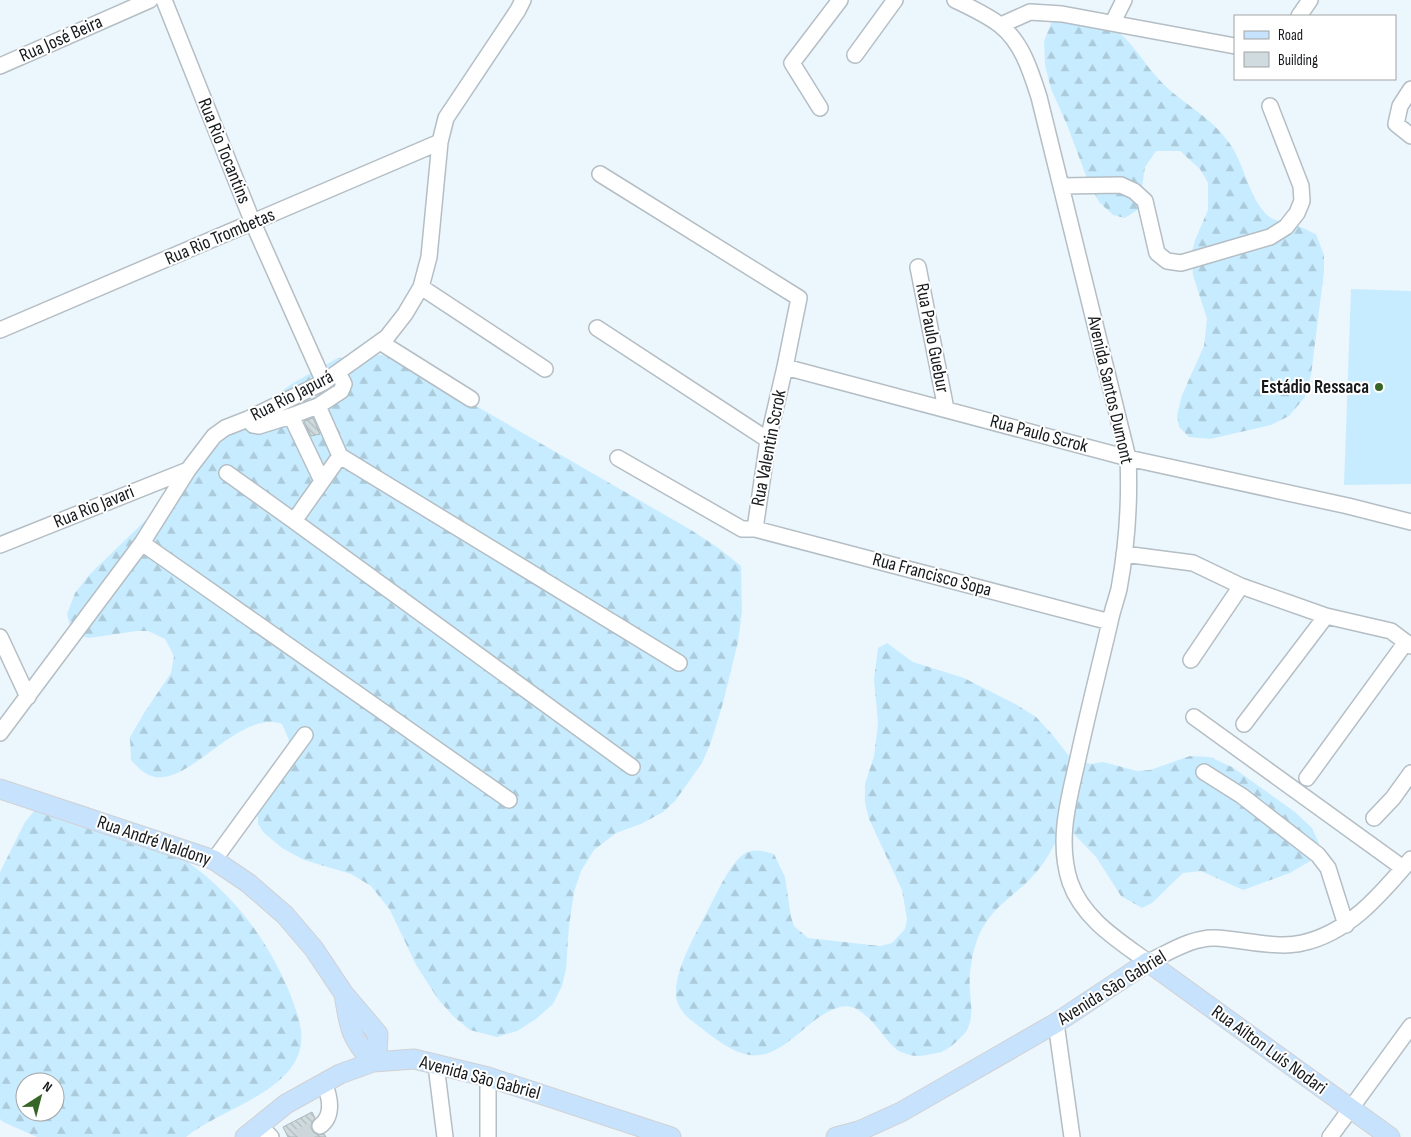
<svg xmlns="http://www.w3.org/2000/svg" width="1411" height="1137" font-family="'Sofia Sans Condensed',sans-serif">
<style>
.forest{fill:url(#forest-firs);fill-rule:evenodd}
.pitch{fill:#c8ecff}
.building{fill:url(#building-back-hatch);stroke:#abb7b9}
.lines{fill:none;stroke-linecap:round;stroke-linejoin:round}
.minor-tunnel{stroke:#ccd6db;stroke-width:15;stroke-dasharray:15 8;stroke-linecap:butt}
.minor-casing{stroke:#b4bec4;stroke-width:18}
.major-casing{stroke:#d1d1d2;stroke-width:21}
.minor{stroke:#fff;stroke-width:15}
.major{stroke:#c7e2fd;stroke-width:19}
.poi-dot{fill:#376525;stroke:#fff;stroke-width:2}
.labels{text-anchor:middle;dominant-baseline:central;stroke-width:4;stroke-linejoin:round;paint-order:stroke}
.street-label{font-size:19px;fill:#171a1c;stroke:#fff}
.poi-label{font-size:19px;font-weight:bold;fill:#171a1c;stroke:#fff;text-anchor:end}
</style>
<defs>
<pattern id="forest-firs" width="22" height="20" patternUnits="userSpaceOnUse" patternTransform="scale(1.25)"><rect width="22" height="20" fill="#c8ecff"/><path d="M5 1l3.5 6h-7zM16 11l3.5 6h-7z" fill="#abcada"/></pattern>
<pattern id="building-back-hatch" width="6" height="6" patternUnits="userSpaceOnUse" patternTransform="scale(1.25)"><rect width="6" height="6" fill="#cfdbde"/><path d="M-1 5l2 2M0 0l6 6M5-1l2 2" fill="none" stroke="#b1bbbe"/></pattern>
</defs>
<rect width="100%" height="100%" fill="#ecf7fd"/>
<path class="forest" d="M1064 14C1077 18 1104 24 1115 30 1129 38 1144 63 1155 75 1178 103 1211 114 1232 147 1245 168 1249 197 1267 215 1275 222 1288 223 1298 226 1304 228 1310 232 1316 234L1324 255V272L1311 375 1305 397 1289 416 1271 425 1210 439 1189 437 1179 427 1177 415 1182 395 1204 346 1207 319 1193 275 1191 255 1195 240 1208 210V183L1200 169 1180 151H1156L1145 167 1139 209 1125 218 1113 215 1099 202 1088 181 1067 125 1051 89 1045 65 1044 41 1052 21Z
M359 353 383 355 405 365 691 530 717 547 741 566 742 611 738 642 723 703 711 742 702 763 675 801 663 812 641 824 616 833 594 850 581 871 574 892 569 926 566 969 562 986 553 1004 536 1019 517 1031 497 1037 470 1030 453 1016 438 999 416 965 390 910 371 886 351 874 304 860 282 848 264 833 258 824 257 806 284 755 289 740 282 724C235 708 183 798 145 773 140 770 135 764 131 760L130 737 144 713 171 673 174 656 165 639 148 631H137L89 638 72 634 67 614 75 593 90 574 150 516 191 472 225 438 267 402 293 383 336 359Z
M887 643 913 662 964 678 1017 705 1036 717 1051 733 1069 756 1090 764 1103 762 1137 771 1150 770 1190 756 1210 757 1232 767 1295 812 1312 828 1319 843 1312 860 1290 873 1243 890 1201 871 1183 873 1152 903 1142 908 1121 896 1096 857 1073 833 1059 836C1051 851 1044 865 1031 878 1017 893 998 904 987 921 976 936 972 955 970 973 967 999 981 1021 957 1041 950 1047 946 1051 937 1053 926 1055 917 1058 907 1054 904 1053 899 1052 896 1049 881 1037 864 1000 840 1007 806 1016 785 1060 749 1055 733 1052 718 1041 705 1031 695 1023 683 1016 678 1004 668 979 697 932 708 910 716 895 730 863 744 854 755 848 763 851 774 854L785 877 791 917 794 926 808 938 880 946 892 943 905 929 907 919 902 890 869 819 865 803V784L874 756 878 723 874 679 878 648Z
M56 799C84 802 108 816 132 830 149 840 168 848 185 860 233 894 266 937 289 991 296 1010 306 1032 299 1053 284 1095 219 1110 186 1137H37L3 1122 0 1119V872L25 822 39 805ZM25 1082H55V1112H25Z"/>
<path class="pitch" d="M1351 289 1411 291V484L1344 485Z"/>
<path class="building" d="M313 418 320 434 311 436 304 421Z
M312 1112 315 1118 311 1124 313 1132 318 1135 324 1134 326 1137H288L283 1127Z"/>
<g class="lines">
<path class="minor-tunnel" d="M298 1137 320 1126"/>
<defs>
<path id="minor" d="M164 0 253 223 324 382
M955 0C970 7 987 15 1000 25 1022 42 1031 72 1039 97L1128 458C1130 502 1127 545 1119 589 1116 601 1112 611 1110 622 1099 669 1087 716 1077 763 1068 802 1057 842 1070 882 1083 919 1118 940 1148 962 1168 953 1192 937 1215 938 1241 939 1277 949 1302 943 1349 933 1381 894 1411 859
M1299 16 1310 0
M1113 22 1124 0
M1001 25 1030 12 1062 14 1235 46
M855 55 895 0
M0 66 150 0
M1411 89 1400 106 1396 124 1411 136
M820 108 792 63 840 0
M600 174 799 298 785 367 768 440 755 529
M1061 186 1121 185 1134 191 1145 201 1157 253 1167 261 1181 263 1270 237 1286 227 1297 213 1302 201 1301 186 1270 106
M918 267 946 409
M421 287 545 369
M597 328 768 440
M0 330 440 142
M380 342 471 399
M785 367 1128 458 1348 506 1411 522
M338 372 344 384 341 391 318 406 340 456
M291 416 318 406
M248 419 253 425 259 426 291 416 322 481
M618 458 742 529H755L1110 622
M227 473 294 521
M142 543 509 800
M0 545 188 470
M1124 554 1193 563 1241 586 1326 616 1391 631 1411 646
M0 637 28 697
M1191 660 1241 586
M1194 717 1403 868
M1244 724 1326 616
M0 733 142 543 188 470 214 436 225 428 248 419 324 382 387 337 405 314 421 287 429 257 440 142 446 118 518 10 523 0
M632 767 294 521 340 456 679 663
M1204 772 1242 796 1318 855 1328 868 1346 925
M1307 778 1406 642
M1374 818 1393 798 1411 773
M214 860 305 735
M1056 1023 1072 1137
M436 1065 445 1137
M259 1125 271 1137
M320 1126C334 1116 330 1097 324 1083
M488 1137V1077
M1330 1137 1411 1026"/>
<path id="major" d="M0 789 214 860 248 883 285 915 314 949 344 994 378 1034 377 1053 373 1062C350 1038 349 1026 344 994
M245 1137 286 1104 340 1074 373 1062 414 1059 488 1077 671 1137
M836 1137 859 1131 901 1112 1056 1023 1148 962 1390 1137"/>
</defs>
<use href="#minor" class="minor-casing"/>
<use href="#major" class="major-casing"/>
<use href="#minor" class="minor"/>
<use href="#major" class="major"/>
</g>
<circle class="poi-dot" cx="1379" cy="387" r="5"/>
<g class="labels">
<g class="street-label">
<text transform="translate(61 39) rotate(-24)">Rua José Beira</text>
<text transform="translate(224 151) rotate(68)">Rua Rio Tocantins</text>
<text transform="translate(220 237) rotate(-23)">Rua Rio Trombetas</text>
<text transform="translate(932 338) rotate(79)">Rua Paulo Guebur</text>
<text transform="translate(1110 390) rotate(77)">Avenida Santos Dumont</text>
<text transform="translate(292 396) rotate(-27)">Rua Rio Japurá</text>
<text transform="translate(1039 434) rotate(15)">Rua Paulo Scrok</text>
<text transform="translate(769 448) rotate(-79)">Rua Valentin Scrok</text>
<text transform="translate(94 507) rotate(-22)">Rua Rio Javari</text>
<text transform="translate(932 575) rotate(15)">Rua Francisco Sopa</text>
<text transform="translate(154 841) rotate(19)">Rua André Naldony</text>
<text transform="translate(1112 988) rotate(-32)">Avenida São Gabriel</text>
<text transform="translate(1269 1050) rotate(36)">Rua Aílton Luís Nodari</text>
<text transform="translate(480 1078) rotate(15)">Avenida São Gabriel</text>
</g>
<g class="poi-label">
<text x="1369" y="387">Estádio Ressaca</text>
</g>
</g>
<rect x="1234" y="15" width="162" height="65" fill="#ffffff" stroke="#a2a3a4"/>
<rect x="1244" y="31" width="25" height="8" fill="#c7e2fd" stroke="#a2a3a4"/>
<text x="1278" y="40" font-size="15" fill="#171a1c">Road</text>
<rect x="1244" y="52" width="25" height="15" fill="#cfdbde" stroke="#a2a3a4"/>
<text x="1278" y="65" font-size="15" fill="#171a1c">Building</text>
<g transform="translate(40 1097) rotate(36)"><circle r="24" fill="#ffffff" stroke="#a2a3a4"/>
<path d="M0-4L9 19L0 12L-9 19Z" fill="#376525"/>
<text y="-8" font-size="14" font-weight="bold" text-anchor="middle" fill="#171a1c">N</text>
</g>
</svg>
